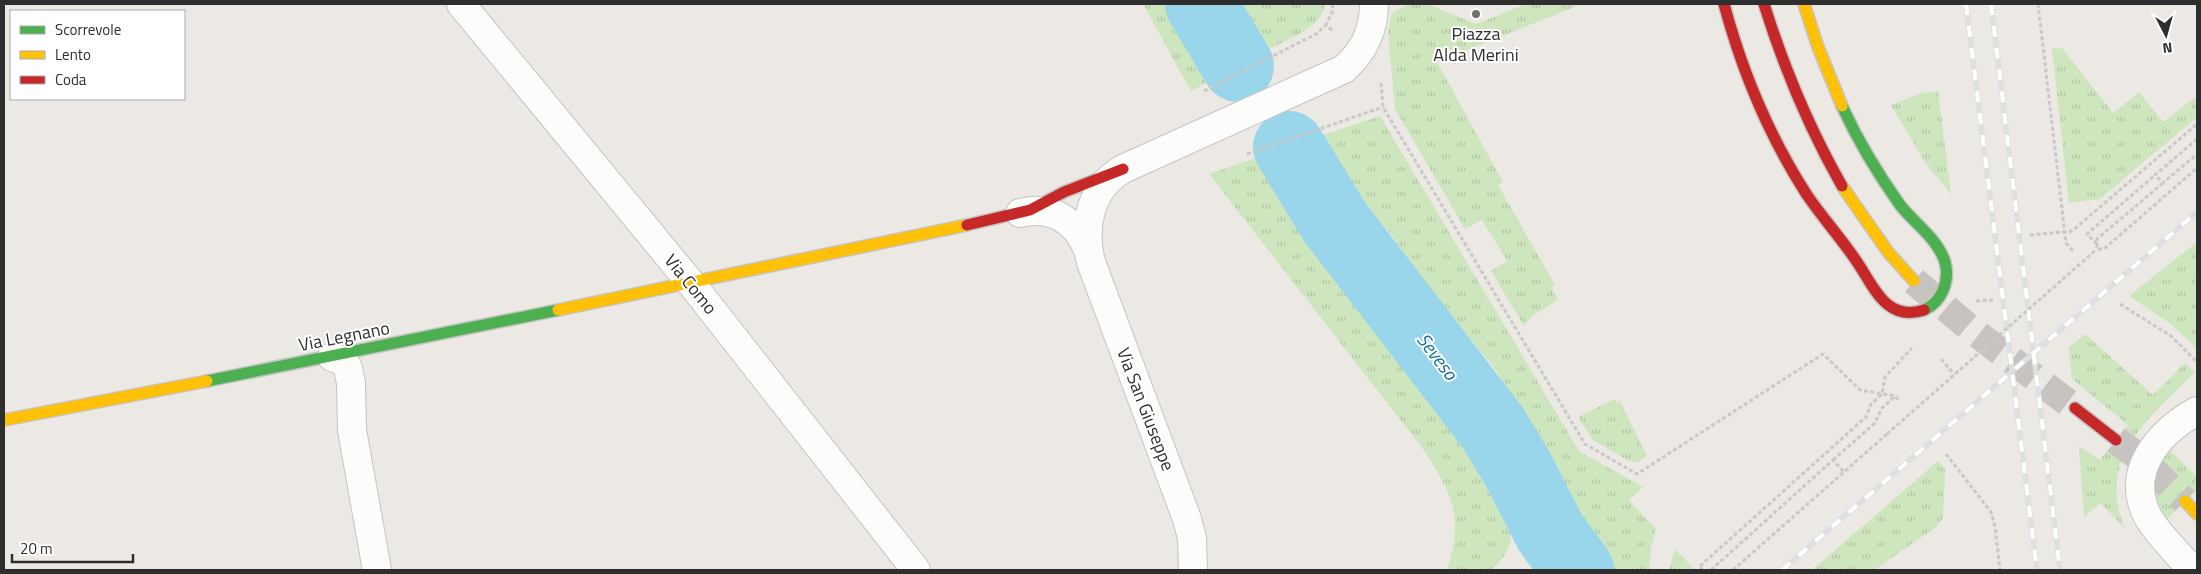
<svg xmlns="http://www.w3.org/2000/svg" width="2201" height="574" font-family="'Titillium Web',sans-serif">
<style>
.grass{fill:url(#grass-tufts)}
.lines{fill:none;stroke-linecap:round;stroke-linejoin:round}
.river{stroke:#99d6ec;stroke-width:72}
.secondary-tunnel{stroke:#c6c3c0;stroke-width:28;stroke-dasharray:28 14;stroke-linecap:butt}
.street-casing{stroke:#c5c4c5;stroke-width:30}
.fast-casing{stroke:#c5c4c5;stroke-width:14}
.slow-casing{stroke:#c5c4c5;stroke-width:14}
.jam-casing{stroke:#c5c4c5;stroke-width:14}
.path{stroke:#c9c9c8;stroke-width:3;stroke-dasharray:4 2.5;stroke-linecap:butt}
.street{stroke:#fcfcfb;stroke-width:28}
.fast{stroke:#4caf50;stroke-width:11}
.slow{stroke:#ffc107;stroke-width:11}
.jam{stroke:#c62828;stroke-width:11}
.rail-casing{stroke:#dfdfe1;stroke-width:5.5}
.rail{stroke:#fff;stroke-width:4;stroke-dasharray:11;stroke-linecap:butt}
.path-bridge{stroke:#c9c9c8;stroke-width:3;stroke-dasharray:4 2.5;stroke-linecap:butt}
.poi-dot{fill:#706f6e;stroke:#fff;stroke-width:2}
.labels{text-anchor:middle;dominant-baseline:central;stroke-width:4;stroke-linejoin:round;paint-order:stroke}
.poi-label{font-size:18px;fill:#2e2e2e;stroke:#fff}
.street-label{font-size:18px;fill:#2e2e2e;stroke:#fff}
.water-label{font-size:19px;font-style:italic;fill:#0d6fa3;stroke:#fff}
</style>
<defs>
<pattern id="grass-tufts" width="24" height="20" patternUnits="userSpaceOnUse" patternTransform="scale(1.25)"><rect width="24" height="20" fill="#cee6be"/><path d="M3 7l-1-3M5 7V3M7 7l1-3M15 17l-1-3M17 17v-4M19 17l1-3" fill="none" stroke="#b1c6a4"/></pattern>
</defs>
<rect width="100%" height="100%" fill="#ece8e4"/>
<path class="grass" d="M1143 4H1167L1177 25 1202 54 1215 78 1191 91Z
M1238 4H1325C1323 28 1285 40 1266 51Z
M1408 4H1427L1476 24 1526 4H1582L1437 62 1503 182 1498 185 1555 285 1551 288 1558 300 1532 316 1524 326 1491 271 1507 261 1482 220 1465 229 1395 109 1388 32 1391 14Z
M2062 48 2113 113 2139 92 2163 122 2197 96V117L2100 199 2069 203 2052 49Z
M1938 91 1951 194 1926 164 1891 105 1922 93Z
M1380 116 1579 451 1643 487 1629 500 1656 529 1651 548 1649 570H1603L1574 523 1567 510 1551 462 1505 384 1493 366 1446 311 1389 232 1355 193 1331 156 1323 135Z
M1262 156 1282 193 1380 323 1507 515C1515 542 1510 551 1492 570H1447C1465 514 1451 491 1420 445L1209 174Z
M2197 242V349L2172 325 2129 296Z
M2085 334 2153 395 2185 363 2195 372C2150 418 2095 457 2125 529L2101 503 2084 517 2079 446 2100 460 2128 425 2072 379 2069 347Z
M1615 399 1617 403 1620 401 1647 456 1638 462H1631L1593 440 1578 417Z
M2170 450 2197 477V490L2167 519C2149 496 2151 471 2170 450Z
M1938 461 1945 469 1943 518 1936 527 1874 570H1812Z
M1675 549 1695 570H1669Z"/>
<g class="lines">
<path class="river" d="M1201 4 1238 66
M1289 147 1334 221 1493 428 1519 471 1550 532 1578 570"/>
<path class="secondary-tunnel" d="M1914 281 1972 330 2075 408
M2116 440 2140 458 2185 501"/>
<defs>
<path id="street" d="M461 4 690 282 916 570
M1020 213C1051 205 1077 221 1088 250
M332 357 343 361 348 368 351 383 352 430 377 570
M1193 570 1192 538 1187 519 1091 262C1082 227 1090 188 1123 169L1344 69C1364 51 1374 31 1374 4
M2192 570C2178 553 2159 536 2148 517 2124 471 2159 432 2197 411"/>
<path id="fast" d="M1842 106C1858 141 1878 174 1900 205 1914 223 1938 239 1945 262 1950 281 1942 302 1924 310
M207 381 558 310"/>
<path id="slow" d="M1804 4 1818 47 1842 106
M1842 186 1888 252 1914 281
M558 310 967 225
M4 420 207 381
M2185 501 2197 514"/>
<path id="jam" d="M1724 4C1742 71 1769 136 1807 195 1822 217 1840 237 1855 259 1873 284 1885 323 1924 310
M1764 4C1784 68 1809 128 1842 186
M967 225 1030 210 1064 192 1123 169
M2075 408 2116 440"/>
</defs>
<use href="#street" class="street-casing"/>
<use href="#fast" class="fast-casing"/>
<use href="#slow" class="slow-casing"/>
<use href="#jam" class="jam-casing"/>
<path class="path" d="M2038 4 2066 243 2073 251
M1332 30 1326 25 1332 12 1333 4
M1381 83 1383 107 1585 444 1637 474 1823 354 1860 390 1895 396 1899 401
M1204 91 1316 34 1326 25
M2197 139 2155 175 2163 183 2197 154
M1247 154 1383 107
M2163 183 2097 239V249H2104L2197 168
M2030 235 2072 231 2197 124
M2097 244 2087 234 2155 175
M1976 301 1993 300
M2120 304 2171 336 2197 362
M1941 359 1954 374
M1946 454 1991 512 1995 527 2000 570
M1833 460 1875 423 1882 408 1894 397
M1703 570 1699 567 1866 417 1871 404 1882 394 1885 377 1912 348
M1711 570 1833 460 1844 472 1887 434
M1733 570 1844 472"/>
<use href="#street" class="street"/>
<use href="#fast" class="fast"/>
<use href="#slow" class="slow"/>
<use href="#jam" class="jam"/>
<defs>
<path id="rail" d="M1966 4 2037 570
M1991 4 2060 570
M1782 570 2197 212"/>
</defs>
<use href="#rail" class="rail-casing"/>
<use href="#rail" class="rail"/>
<path class="path-bridge" d="M1887 434 2097 249"/>
</g>
<circle class="poi-dot" cx="1476" cy="14" r="5"/>
<g class="labels">
<g class="poi-label">
<text x="1476" y="33">Piazza<tspan x="1476" dy="21">Alda Merini</tspan></text>
</g>
<g class="street-label">
<text transform="translate(691 284) rotate(51)">Via Como</text>
<text transform="translate(344 336) rotate(-11)">Via Legnano</text>
<text transform="translate(1146 409) rotate(69)">Via San Giuseppe</text>
</g>
<g class="water-label">
<text transform="translate(1438 356) rotate(53)">Seveso</text>
</g>
</g>
<rect width="2201" height="574" fill="none" stroke="#2e2e2e" stroke-width="10"/>
<rect x="10" y="10" width="175" height="90" fill="#ffffff" stroke="#ababab"/>
<rect x="20" y="26" width="25" height="8" fill="#4caf50" stroke="#ababab"/>
<text x="55" y="35" font-size="15" fill="#2e2e2e">Scorrevole</text>
<rect x="20" y="51" width="25" height="8" fill="#ffc107" stroke="#ababab"/>
<text x="55" y="60" font-size="15" fill="#2e2e2e">Lento</text>
<rect x="20" y="76" width="25" height="8" fill="#c62828" stroke="#ababab"/>
<text x="55" y="85" font-size="15" fill="#2e2e2e">Coda</text>
<g transform="translate(2166 35) rotate(174)" stroke="#ffffff" stroke-width="4" paint-order="stroke">
<path d="M0-4L9 19L0 12L-9 19Z" fill="#2e2e2e"/>
<text y="-8" font-size="14" font-weight="bold" text-anchor="middle" fill="#2e2e2e">N</text>
</g>
<path d="M12 554v8h121v-8" fill="none" stroke="#2e2e2e" stroke-width="2.5"/>
<text x="20" y="554" font-size="15" fill="#2e2e2e" stroke="#ffffff" stroke-width="4" paint-order="stroke">20 m</text>
</svg>
